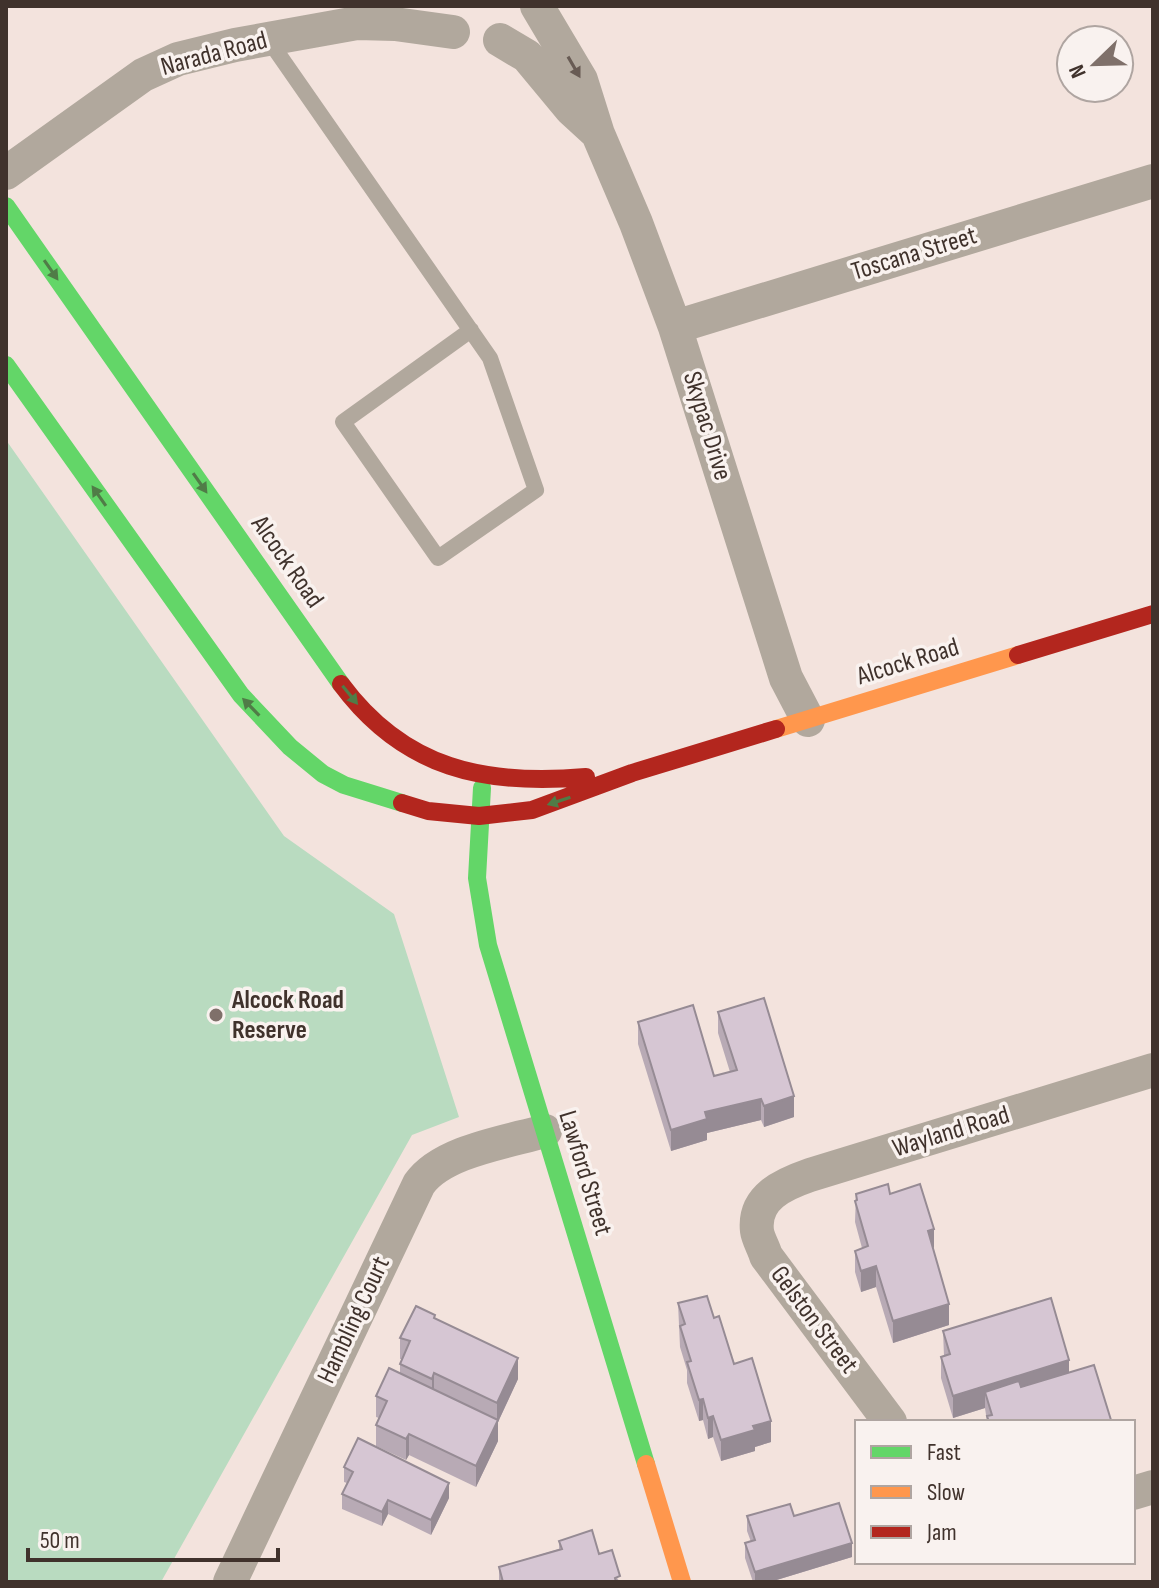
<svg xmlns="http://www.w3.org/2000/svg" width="1159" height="1588" font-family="'Sofia Sans Condensed',sans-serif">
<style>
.green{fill:#b9dbc0}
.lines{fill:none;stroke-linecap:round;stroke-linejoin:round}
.lane{stroke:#b1a89d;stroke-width:16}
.street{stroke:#b1a89d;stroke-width:34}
.fast{stroke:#63d668;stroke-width:18}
.slow{stroke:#ff974d;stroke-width:18}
.jam{stroke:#b3261e;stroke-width:18}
.wall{fill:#b8aab5}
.shaded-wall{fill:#968b94}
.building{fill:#d6c6d3;stroke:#968b94;stroke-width:2}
.oneway{fill:#685b54}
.oneway2{fill:#507c47}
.poi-dot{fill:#7f706a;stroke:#f9f2ef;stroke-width:3}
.labels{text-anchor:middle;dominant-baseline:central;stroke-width:7;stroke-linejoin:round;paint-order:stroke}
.street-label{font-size:26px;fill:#40322c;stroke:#f9f2ef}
.poi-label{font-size:26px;font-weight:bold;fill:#40322c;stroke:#f9f2ef;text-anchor:start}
</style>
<rect width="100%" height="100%" fill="#f3e3dd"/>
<path class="green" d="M6 440 284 836 394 914 459 1117 412 1135 161 1582H6Z"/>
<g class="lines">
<path class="lane" d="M268 39 490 358 536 490 438 558 343 422 471 330"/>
<path class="street" d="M537 6 581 80 598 134 636 223 675 327 786 678 808 720
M500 40 527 56 571 109 595 131
M6 173 143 75 178 59 235 45 357 23 395 24 453 32
M675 327 1153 181
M890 1422 766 1256C764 1248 758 1239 757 1231 753 1197 784 1184 810 1175L1153 1070
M1133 1493 1153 1487
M230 1582 419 1184C442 1151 507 1142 545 1131"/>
<path class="fast" d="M6 206 341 684
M6 365 241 695 290 747 323 774 344 785 402 803
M482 788 477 878 488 945 646 1464"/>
<path class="slow" d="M776 729 1018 655
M646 1464 682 1582"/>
<path class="jam" d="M1018 655 1153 614
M341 684C404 769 485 786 586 777
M402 803 428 811 479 816 532 810 632 773 776 729"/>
</g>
<path class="wall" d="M718 1012 794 1117 764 1127 761 1120 707 1133V1140L671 1151 638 1044V1022L714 1076 730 1072 718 1033Z
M856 1194H890L934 1250 949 1325 893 1343 876 1287 861 1292 855 1272V1251L862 1248 855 1222Z
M678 1303 714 1318 771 1442 755 1447V1451L721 1461 713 1437 708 1439 703 1420 699 1421 687 1383V1370L680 1347Z
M435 1318 518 1379 498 1422V1441L476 1487 409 1455 406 1460 376 1446V1425L379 1418 376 1417V1396L400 1373V1364L402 1359H400V1338Z
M943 1331 1069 1373 1111 1422H987L985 1408 953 1418 941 1378V1357L944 1356Z
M344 1467 449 1498 431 1535 388 1514 382 1526 342 1509V1494L347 1483 344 1482Z
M747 1516H794L852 1557 770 1582H753L745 1558V1543L751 1542 747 1531Z
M559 1541 599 1554 620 1582H499V1567L559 1549Z"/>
<path class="shaded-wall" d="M794 1096V1117L764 1127V1106Z
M761 1099V1120L707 1133V1140L671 1151V1130L705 1112Z
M934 1229V1250L928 1231Z
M876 1266V1287L861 1292V1271Z
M949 1304V1325L893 1343V1321Z
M518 1358V1379L498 1422V1441L476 1487V1466L497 1422V1403Z
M1069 1360V1381L985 1392V1408L953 1418V1396Z
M434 1373V1394L432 1400V1379Z
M703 1399V1420L699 1421V1400Z
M713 1416V1437L708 1439V1418Z
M771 1421V1442L755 1447V1451L721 1461V1440L753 1426Z
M409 1434V1455L406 1460V1439Z
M449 1483V1498L431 1535V1520Z
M388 1500V1514L382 1526V1512Z
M852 1543V1557L770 1582H755V1572Z"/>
<path class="building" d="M764 998 794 1096 764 1106 761 1099 705 1112 707 1119 671 1130 638 1022 693 1005 714 1076 737 1070 718 1012Z
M888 1184 890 1194 920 1184 934 1229 928 1231 949 1304 893 1321 876 1266 861 1271 855 1251 868 1246 855 1201 857 1200 856 1194Z
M707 1296 714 1318 719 1316 734 1364 752 1358 771 1421 753 1426 755 1430 721 1440 713 1416 708 1418 703 1399 699 1400 687 1362 691 1361 680 1326 685 1324 678 1303Z
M1051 1298 1069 1360 953 1396 941 1357 950 1354 943 1331Z
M416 1306 435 1315 434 1318 518 1358 497 1403 434 1373 432 1379 400 1364 410 1341 400 1338Z
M1094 1365 1111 1420 1104 1422H989L987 1416 992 1415 985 1392 1019 1381 1021 1387Z
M389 1368 498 1420 476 1466 409 1434 406 1439 376 1425 387 1401 376 1396Z
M358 1438 449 1483 431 1520 388 1500 382 1512 342 1494 353 1472 344 1467Z
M839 1503 852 1543 755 1572 745 1543 755 1540 747 1516 790 1504 794 1516Z
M592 1530 599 1554 612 1550 620 1576 615 1578 616 1582H503L499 1567 562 1549 559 1541Z"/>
<defs><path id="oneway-solid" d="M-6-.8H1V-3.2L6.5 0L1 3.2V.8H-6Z" transform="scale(2)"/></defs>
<use class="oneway" href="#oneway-solid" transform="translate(574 67) rotate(60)"/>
<g class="oneway2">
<use href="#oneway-solid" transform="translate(51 270) rotate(55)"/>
<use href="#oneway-solid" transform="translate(200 483) rotate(55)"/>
<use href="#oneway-solid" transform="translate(99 496) rotate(-125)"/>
<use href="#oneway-solid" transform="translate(350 695) rotate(51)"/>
<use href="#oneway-solid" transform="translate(251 707) rotate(-134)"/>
<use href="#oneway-solid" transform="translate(559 801) rotate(162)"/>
</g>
<circle class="poi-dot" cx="216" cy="1015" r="8"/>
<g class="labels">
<g class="street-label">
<text transform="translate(214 54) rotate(-15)">Narada Road</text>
<text transform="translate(914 254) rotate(-17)">Toscana Street</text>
<text transform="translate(707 426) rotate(73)">Skypac Drive</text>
<text transform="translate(287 562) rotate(55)">Alcock Road</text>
<text transform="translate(908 662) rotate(-17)">Alcock Road</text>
<text transform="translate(951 1132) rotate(-17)">Wayland Road</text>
<text transform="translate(585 1173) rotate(73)">Lawford Street</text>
<text transform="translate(354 1320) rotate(-65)">Hambling Court</text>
<text transform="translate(814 1320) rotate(53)">Gelston Street</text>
</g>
<g class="poi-label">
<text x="232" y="1000">Alcock Road<tspan x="232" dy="30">Reserve</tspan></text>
</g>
</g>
<rect width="1159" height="1588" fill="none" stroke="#40322c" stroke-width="16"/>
<rect x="855" y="1420" width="280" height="144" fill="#f9f2ef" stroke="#afa5a1" stroke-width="2"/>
<rect x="871" y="1446" width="40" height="12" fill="#63d668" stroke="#afa5a1" stroke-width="2"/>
<text x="927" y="1460" font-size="24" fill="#40322c">Fast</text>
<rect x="871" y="1486" width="40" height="12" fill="#ff974d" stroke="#afa5a1" stroke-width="2"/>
<text x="927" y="1500" font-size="24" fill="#40322c">Slow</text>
<rect x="871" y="1526" width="40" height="12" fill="#b3261e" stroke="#afa5a1" stroke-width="2"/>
<text x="927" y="1540" font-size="24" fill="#40322c">Jam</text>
<g transform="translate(1095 64) rotate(247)"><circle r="38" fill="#f9f2ef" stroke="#afa5a1" stroke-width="2"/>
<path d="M0-6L14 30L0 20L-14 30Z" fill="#7f706a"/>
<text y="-12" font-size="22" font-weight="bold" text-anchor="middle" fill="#40322c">N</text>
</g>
<path d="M28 1548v12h250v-12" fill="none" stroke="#40322c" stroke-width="4"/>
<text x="40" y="1548" font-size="24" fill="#40322c" stroke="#f9f2ef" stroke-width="6" paint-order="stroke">50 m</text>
</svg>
